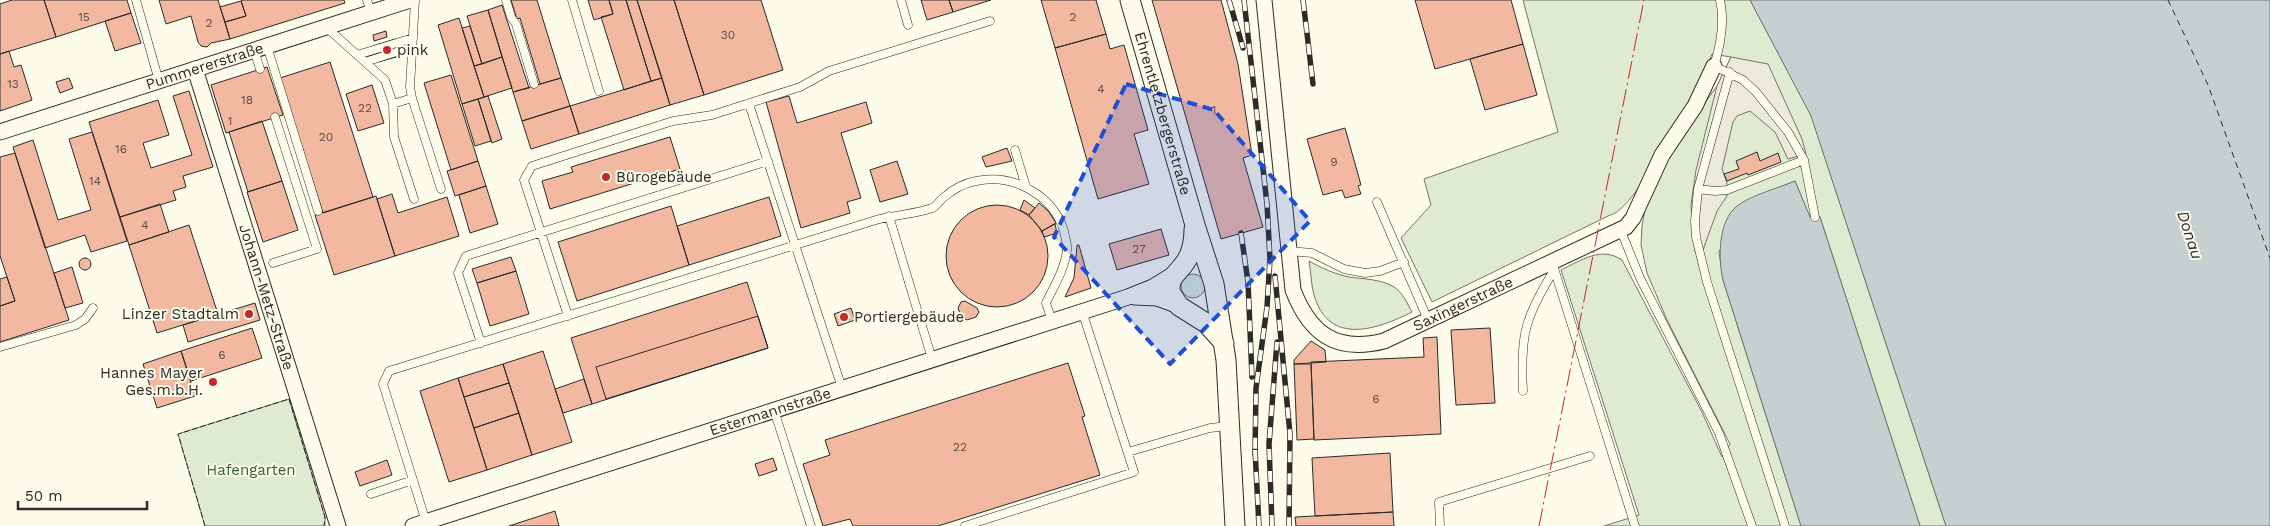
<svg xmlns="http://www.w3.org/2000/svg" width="2270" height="526" font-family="'Work Sans',sans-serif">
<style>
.green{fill:#deebd1;stroke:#74746e}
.parking{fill:#eceadb;stroke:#74746e}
.water{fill:#c7d0d0;stroke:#74746e}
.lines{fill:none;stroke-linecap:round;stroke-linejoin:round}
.ferry{stroke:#2b2b2b;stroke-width:1;stroke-dasharray:6 5;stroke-linecap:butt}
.building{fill:#f2b8a0;stroke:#2b2b2b}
.service-casing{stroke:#2b2b2b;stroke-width:9}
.minor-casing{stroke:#2b2b2b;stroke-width:17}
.tertiary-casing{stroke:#2b2b2b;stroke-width:21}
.service{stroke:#fdfbea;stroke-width:8}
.minor{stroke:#fdfbea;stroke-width:15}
.tertiary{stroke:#fdfbea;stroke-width:19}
.rail-casing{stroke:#2b2b2b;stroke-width:5.5}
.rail{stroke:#fdfbea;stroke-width:4;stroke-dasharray:11;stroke-linecap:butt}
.fence{stroke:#2b2b2b;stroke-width:1;stroke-dasharray:6 2.5;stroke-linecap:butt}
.power{stroke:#c62828;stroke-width:1;stroke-dasharray:18 4 2.5 4;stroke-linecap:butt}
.marked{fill:#1d4ed8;fill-opacity:0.2;stroke:#1d4ed8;stroke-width:4;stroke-dasharray:10 6;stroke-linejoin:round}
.poi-dot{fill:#c62828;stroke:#fdfbea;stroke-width:2}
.labels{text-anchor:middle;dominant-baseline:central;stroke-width:4;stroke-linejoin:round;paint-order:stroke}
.number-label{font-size:12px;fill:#5d4e48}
.poi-label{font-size:15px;fill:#2b2b2b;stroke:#fdfbea;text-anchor:start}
.street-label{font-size:15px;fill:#2b2b2b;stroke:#fdfbea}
.park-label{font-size:15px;fill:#34623c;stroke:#fdfbea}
.water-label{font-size:16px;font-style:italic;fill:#2b2b2b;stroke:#fdfbea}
</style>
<rect width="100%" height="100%" fill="#fdfbea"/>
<path class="green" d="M1523 0H1750L1811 115 1946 526H1920L1820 217 1810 218 1795 181 1744 202 1719 252 1723 280 1801 526H1604L1639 515 1561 270C1582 260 1601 246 1622 260L1702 412 1722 457 1730 444 1667 320 1647 273 1641 245 1642 226 1646 204 1670 150 1717 86 1731 57 1712 54C1703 81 1635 212 1610 215L1432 302 1401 238 1431 205 1424 179 1558 132Z
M1309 261C1322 268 1334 274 1349 277 1363 279 1381 279 1394 287 1403 293 1407 303 1412 312 1378 329 1329 347 1314 295 1311 284 1311 272 1309 261Z
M1181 286a12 12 0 1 1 24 0a12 12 0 1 1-24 0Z
M289 399 325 517V526H205L178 434Z"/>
<path class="parking" d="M1731 57 1768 64 1802 139 1806 154 1788 159 1775 132 1750 111 1737 116 1733 122 1722 169 1727 183V196L1717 211 1703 250 1695 252 1691 205 1696 170 1717 86Z"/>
<path class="water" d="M1750 0H2270V526H1946L1811 116Z
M1795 181 1810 217H1820L1920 526H1801L1723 280C1718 258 1718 221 1737 206 1751 195 1779 188 1795 181Z"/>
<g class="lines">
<path class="ferry" d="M2168 0 2208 85 2270 258"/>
</g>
<path class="building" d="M12 0H44L56 37 0 54V4Z
M44 0H127L131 13 56 37Z
M159 0H218L230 39 211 43 207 47 201 46 198 42 191 16 166 24Z
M344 0 345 3 230 39 225 22 246 16 241 1 243 0Z
M511 0H537L561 78 540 84 520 18 517 19Z
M588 0H609L613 14 594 20Z
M609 0H626L651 81 624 90 601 17 613 14Z
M626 0H637L662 78 651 81Z
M637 0H674L704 95 670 105Z
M674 0H761L783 70 704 95Z
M921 0H949L953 12 927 20Z
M949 0H991L953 12Z
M1041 0H1096L1106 34 1055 48Z
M1152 0H1221L1238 64 1252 155 1243 158 1263 227 1221 239Z
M1415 0H1511L1523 44 1435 69Z
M241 1 246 16 225 22 220 7Z
M502 5 529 88 513 92 488 10Z
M488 10 502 57 482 64 467 16Z
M131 13 141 43 115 51 105 21Z
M459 18 484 97 462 104 438 25Z
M470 26 482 64 474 66 462 28Z
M386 31 387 37 374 41 373 35Z
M1106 34 1110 49 1124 45 1148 130 1134 134 1149 184 1098 199 1055 48Z
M395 39 400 56 378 62 373 46Z
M1523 44 1537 95 1485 110 1470 59Z
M9 51 14 67 21 65 32 100 0 111V54Z
M502 57 512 88 484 97 474 66Z
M330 62 373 197 323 213 280 78Z
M267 67 283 115 226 133 211 85Z
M451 75 478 161 451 170 424 83Z
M69 78 73 88 60 93 56 82Z
M561 78 570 106 522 121 513 92Z
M662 78 670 105 579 134 570 106Z
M372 85 384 123 358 131 346 94Z
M189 91 213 167 183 176 186 187 173 191 176 200 120 217 89 122 158 100 169 135 143 143 151 168 192 155 173 96Z
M488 96 502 139 492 143 478 99Z
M789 96 797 123 866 102 872 123 841 133 861 198 847 202 850 213 801 228 766 102Z
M478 99 491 141 475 146 462 104Z
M570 106 579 134 531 149 522 121Z
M262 121 282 181 248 192 229 132Z
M1345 128 1361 185 1358 186 1361 194 1345 198 1342 190 1323 195 1307 139Z
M92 132 127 241 91 252 85 235 45 248 13 147 33 140 58 220 91 210 69 139Z
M670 137 680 169 550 209 542 181 573 172 571 167Z
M1007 148 1012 161 986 167 982 157Z
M1757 152 1760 161 1778 153 1781 162 1748 175 1747 173 1727 181 1724 174 1739 169 1736 161Z
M15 153 69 320 0 342V306L15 301 0 256V157Z
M478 161 486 186 455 196 447 171Z
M897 161 908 194 880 202 870 170Z
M282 181 298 230 263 242 247 192Z
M486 186 498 224 470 233 459 195Z
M392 194 398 213 447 197 459 236 395 256 377 199Z
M376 196 395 256 334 275 315 215Z
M769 197 781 236 689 265 677 226Z
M1024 200 1035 208 1029 215 1020 210Z
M1039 203 1049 212 1056 223 1042 231 1029 215Z
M160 204 169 232 129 245 120 217Z
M946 256a51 51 0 1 1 102 0a51 51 0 1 1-102 0Z
M671 206 689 265 577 301 558 242Z
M1055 224 1057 233 1044 237 1042 231Z
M189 225 218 314 157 333 129 245Z
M1161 229 1169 255 1117 270 1109 244Z
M1077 245H1079L1091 288 1065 297 1074 278Z
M511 257 516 271 477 283 472 269Z
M79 264a6 6 0 1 1 12 0a6 6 0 1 1-12 0Z
M72 267 83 303 65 308 54 273Z
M516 271 529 314 490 326 477 283Z
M7 277 15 301 0 306V279Z
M747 282 768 348 592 404 571 338Z
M965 301 977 308 979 312 976 317 967 320 961 316 958 308 961 302Z
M255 303 260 320 188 342 183 325Z
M851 308 855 320 838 326 834 314Z
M758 316 768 348 606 399 596 367Z
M252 328 262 358 191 381 181 351Z
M1490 328 1495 403 1456 405 1451 330Z
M1437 337 1441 434 1314 440 1311 362 1424 357 1423 338Z
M1311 341 1325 350 1326 362 1294 364V360Z
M181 351 195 396 157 408 143 364Z
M543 351 572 442 532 455 503 364Z
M1068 363 1085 416 1082 417 1100 475 938 526H853L850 519 823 526 803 464 830 455 825 440Z
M503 364 509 383 464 397 458 378Z
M1294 364H1311L1314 439 1297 440Z
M458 378 487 470 449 482 420 391Z
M584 379 592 404 563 413 555 389Z
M509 383 519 413 474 428 464 397Z
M519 413 532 455 487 470 474 428Z
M1390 453 1393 512 1315 516 1312 458Z
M773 458 777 470 759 476 755 464Z
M387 460 392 475 360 486 355 472Z
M555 511 559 526H509Z
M1393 512 1394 526H1296L1295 517Z"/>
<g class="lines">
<defs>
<path id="service" d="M136 0 159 81
M367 0 371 12
M506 0 511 17 516 24 534 84
M572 0 599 91
M901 0 908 25
M1720 0C1725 22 1721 44 1714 66L1743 80 1756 92 1788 132 1804 160 1815 217
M326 27 385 80 393 104 412 98 410 87 415 0
M267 46 318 211
M254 50 260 69
M357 55 413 38
M365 62 412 47
M1730 72 1698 189 1695 221 1696 237 1707 282 1785 526
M412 98 441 189
M393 104 394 137 414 199
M749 104 842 388
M1015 150 1026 187
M1698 189 1715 191 1727 190 1804 160
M1377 202 1428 320
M889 216 932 359
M1621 231 1640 278 1719 433 1752 526
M1289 251 1312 253 1344 269 1365 273 1380 271 1404 262
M1552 262 1635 526
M273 263 317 249 275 117
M568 316 524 180 532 166 673 121 712 115 800 87 829 71 990 21
M481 343 458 273 466 256 768 161
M0 347 76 325 85 319 93 308
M1523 391C1520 333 1525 319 1554 270
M774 410 811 526
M1128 452 1210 428 1228 426
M413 480 383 384 389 371 876 220C892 215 917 214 932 208 936 207 939 201 943 198 952 190 965 183 976 181 1013 173 1053 195 1064 231 1065 238 1068 244 1067 250 1065 269 1054 286 1046 303L1052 321
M371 494 413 480 426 522
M965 526 1134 472 1082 311
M1440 526 1439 502 1590 456"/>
<g id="minor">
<path id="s1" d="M1264 0 1293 290C1310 334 1336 353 1384 341L1626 227 1633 218 1662 155 1695 106 1714 66"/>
<path id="s2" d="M195 69 338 526"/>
<path id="s3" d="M0 132 410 0"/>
<path d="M1134 297 1157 298 1179 306"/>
<path id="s4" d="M413 526 1128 297 1153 287 1174 274"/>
</g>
<g id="tertiary">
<path id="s5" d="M1130 0 1195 225 1214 284 1226 360 1235 526"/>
<path d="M1194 229C1194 241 1192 254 1184 264 1177 274 1169 277 1170 292L1179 306 1206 323 1224 343"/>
</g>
</defs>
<use href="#service" class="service-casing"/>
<use href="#minor" class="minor-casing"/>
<use href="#tertiary" class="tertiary-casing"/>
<use href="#service" class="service"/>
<use href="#minor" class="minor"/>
<use href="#tertiary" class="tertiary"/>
<defs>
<path id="rail" d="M1229 0 1243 48
M1244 0 1267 204 1270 259 1267 307 1256 388 1255 455
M1303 0 1313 84
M1241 233 1248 282 1252 377
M1275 276 1290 434 1289 526
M1255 450 1259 526
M1272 526 1269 444 1277 342"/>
</defs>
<use href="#rail" class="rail-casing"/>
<use href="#rail" class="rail"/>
<path class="fence" d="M205 526 178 434 289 399 325 517 324 526"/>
<path class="power" d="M1539 526 1644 0"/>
</g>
<path class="marked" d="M1126 84 1214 110 1310 221 1170 364 1054 237Z"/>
<g class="poi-dot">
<circle cx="387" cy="50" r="5"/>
<circle cx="606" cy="177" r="5"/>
<circle cx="249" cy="314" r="5"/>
<circle cx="844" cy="317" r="5"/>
<circle cx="213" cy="382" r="5"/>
</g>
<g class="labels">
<g class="number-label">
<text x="84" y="17">15</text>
<text x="1073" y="17">2</text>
<text x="209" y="23">2</text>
<text x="728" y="35">30</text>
<text x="13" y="84">13</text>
<text x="1101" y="89">4</text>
<text x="247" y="100">18</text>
<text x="365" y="108">22</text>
<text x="1214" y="110">1</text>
<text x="230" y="121">1</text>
<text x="326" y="137">20</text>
<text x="121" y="149">16</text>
<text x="1334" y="162">9</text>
<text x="95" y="181">14</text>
<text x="145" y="225">4</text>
<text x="1139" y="249">27</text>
<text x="222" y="355">6</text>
<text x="1376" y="399">6</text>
<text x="960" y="447">22</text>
</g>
<g class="poi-label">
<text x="397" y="50">pink</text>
<text x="616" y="177">Bürogebäude</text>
<text x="239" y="314" text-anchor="end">Linzer Stadtalm</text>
<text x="854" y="317">Portiergebäude</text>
<text x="203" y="373" text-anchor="end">Hannes Mayer<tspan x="203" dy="17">Ges.m.b.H.</tspan></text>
</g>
<g class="street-label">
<text stroke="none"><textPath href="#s3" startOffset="215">Pummererstraße</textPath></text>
<text stroke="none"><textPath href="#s5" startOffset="118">Ehrentletzbergerstraße</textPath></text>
<text stroke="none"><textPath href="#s2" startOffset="239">Johann-Metz-Straße</textPath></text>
<text stroke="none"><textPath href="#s1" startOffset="496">Saxingerstraße</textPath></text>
<text stroke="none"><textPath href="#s4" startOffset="375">Estermannstraße</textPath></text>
</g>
<g class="park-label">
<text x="251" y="470">Hafengarten</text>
</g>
<g class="water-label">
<text transform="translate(2190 235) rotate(72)">Donau</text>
</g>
</g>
<path d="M18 501v8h129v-8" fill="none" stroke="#2b2b2b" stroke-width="2.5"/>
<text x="25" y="501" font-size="15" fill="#2b2b2b" stroke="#fdfbea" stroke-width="4" paint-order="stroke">50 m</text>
</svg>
